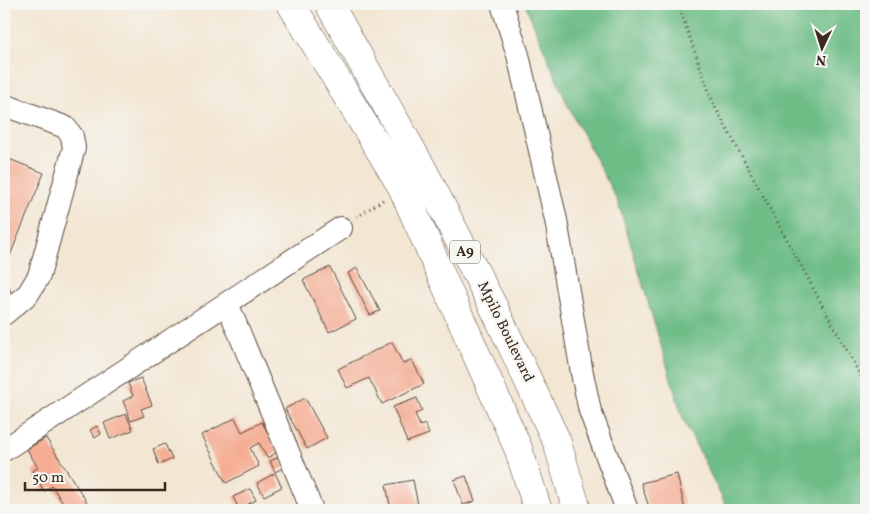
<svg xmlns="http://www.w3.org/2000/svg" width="870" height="514" font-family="Vollkorn,serif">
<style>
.forest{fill:#6ebd87;stroke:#547452}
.building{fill:#f5ae94}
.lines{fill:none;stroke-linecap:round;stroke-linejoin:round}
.minor-casing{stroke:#574639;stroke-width:24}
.highway-casing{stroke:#574639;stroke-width:29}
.path{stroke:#574639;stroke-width:3;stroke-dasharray:1 4;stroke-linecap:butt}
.minor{stroke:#fff;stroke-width:22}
.highway{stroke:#fff;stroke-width:28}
.labels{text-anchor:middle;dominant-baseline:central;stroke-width:5;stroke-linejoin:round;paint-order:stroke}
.shield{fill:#f6f6f2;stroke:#73675e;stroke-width:1}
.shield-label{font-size:14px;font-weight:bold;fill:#3b2a1e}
.street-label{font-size:15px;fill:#3b2a1e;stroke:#f6f6f2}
</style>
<rect width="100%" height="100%" fill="#f6f6f2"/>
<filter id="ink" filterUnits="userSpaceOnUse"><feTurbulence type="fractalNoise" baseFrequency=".02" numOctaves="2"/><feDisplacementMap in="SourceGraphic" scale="10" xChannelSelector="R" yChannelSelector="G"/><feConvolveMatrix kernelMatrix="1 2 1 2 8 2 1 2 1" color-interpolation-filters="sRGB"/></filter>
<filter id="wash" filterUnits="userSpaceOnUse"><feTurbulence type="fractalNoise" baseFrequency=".0096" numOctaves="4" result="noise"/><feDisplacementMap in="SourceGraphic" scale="20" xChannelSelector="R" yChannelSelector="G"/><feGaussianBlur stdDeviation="1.12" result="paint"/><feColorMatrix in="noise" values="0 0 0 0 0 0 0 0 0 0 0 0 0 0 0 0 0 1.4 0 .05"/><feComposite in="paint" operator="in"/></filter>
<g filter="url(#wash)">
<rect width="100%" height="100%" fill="#f3e6d3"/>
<path class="forest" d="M525 4H863L866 14V510H728L683 419 618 202 568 106Z"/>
<g id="blocks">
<path class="building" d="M4 157 44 173 4 270Z
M330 267 356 319 329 332 303 280Z
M357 268 380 311 370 315 348 273Z
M4 280 11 291 4 296Z
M392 342 403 364 412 360 424 384 382 404 369 378 347 388 338 369Z
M141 378 152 405 141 409 144 416 131 421 123 401 133 396 128 383Z
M305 398 327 438 307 449 285 409Z
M417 398 422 411 415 414 420 426 425 424 429 434 407 442 393 407Z
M126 414 133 430 110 439 104 423Z
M235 418 242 432 262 422 278 452 267 458 259 443 250 448 259 466 226 483 202 435Z
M97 426 101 434 95 438 90 430Z
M46 438 90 507 84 510H67L52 486 44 491 32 471 38 468 27 449Z
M165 444 172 459 159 465 153 449Z
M279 457 285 467 275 472 270 461Z
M275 473 282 487 264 496 257 483Z
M677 474 685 510H650L641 483Z
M466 476 475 501 463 505 454 480Z
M413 480 419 510H391L386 485Z
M250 489 256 500 239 509 233 497Z"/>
</g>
</g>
<g filter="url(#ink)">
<use href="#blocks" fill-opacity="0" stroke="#574639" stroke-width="1"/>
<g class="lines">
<defs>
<path id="minor" d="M502 4 518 55 556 220 582 373 590 411 627 510
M4 105 65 127 72 136 74 148 39 276 28 294 4 314
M227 303 312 510
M4 450 341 228"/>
<path id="highway" d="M291 4 402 187 518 448 538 510
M329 4 423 170 494 308 557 442 577 510"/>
</defs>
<use href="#minor" class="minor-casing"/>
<use href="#highway" class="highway-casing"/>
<path class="path" d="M678 4 713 103 866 386
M357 217 383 200"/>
<use href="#minor" class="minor"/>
<use href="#highway" class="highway"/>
</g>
</g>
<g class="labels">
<rect class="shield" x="450" y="240.5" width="30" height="23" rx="4"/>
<g class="shield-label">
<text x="465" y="252">A9</text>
</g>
<g class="street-label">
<text transform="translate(505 332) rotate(64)">Mpilo Boulevard</text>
</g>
</g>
<rect width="870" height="514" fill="none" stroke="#f6f6f2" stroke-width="20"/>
<g transform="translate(822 48) rotate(184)" stroke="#f6f6f2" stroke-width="4" paint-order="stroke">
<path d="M0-4L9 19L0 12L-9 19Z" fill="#3b2a1e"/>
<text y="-8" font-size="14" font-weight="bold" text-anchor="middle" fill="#3b2a1e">N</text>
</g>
<path d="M25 482v8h140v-8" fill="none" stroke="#3b2a1e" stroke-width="2.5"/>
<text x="32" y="482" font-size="15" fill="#3b2a1e" stroke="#f6f6f2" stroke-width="4" paint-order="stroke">50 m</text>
</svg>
